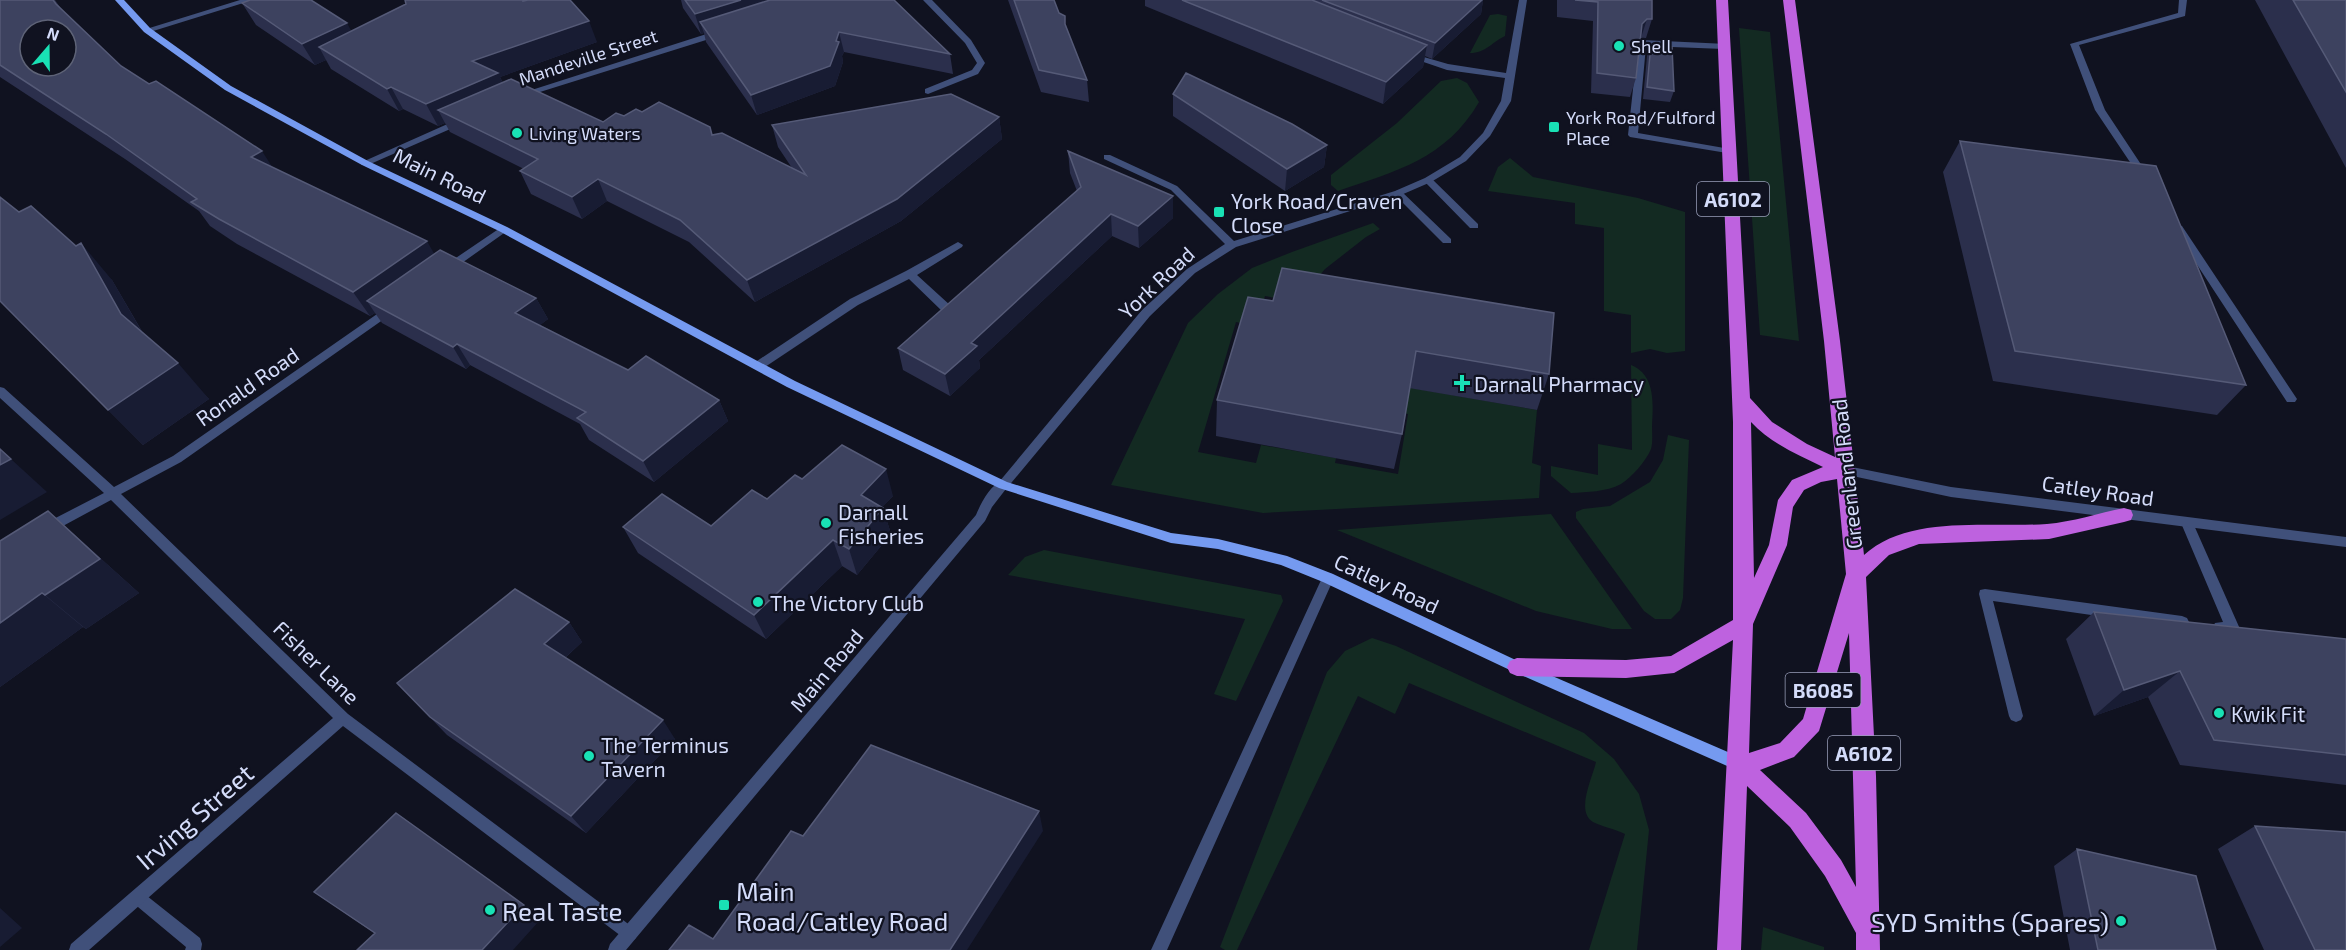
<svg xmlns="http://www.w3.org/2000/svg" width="2346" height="950" font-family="'Exo 2',sans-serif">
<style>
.green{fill:#132a22}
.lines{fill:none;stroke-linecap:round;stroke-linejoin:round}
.service{fill:#40507a;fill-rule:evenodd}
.minor{fill:#40507a;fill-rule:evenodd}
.tertiary{fill:#40507a;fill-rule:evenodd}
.secondary{fill:#759af0;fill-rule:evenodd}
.trunk{fill:#be62df;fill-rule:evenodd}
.wall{fill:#2b2f4c}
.shaded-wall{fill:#181c33}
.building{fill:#3d425f;stroke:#555a77;stroke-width:1.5;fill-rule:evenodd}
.poi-dot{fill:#19e1b5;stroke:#101220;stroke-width:2}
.labels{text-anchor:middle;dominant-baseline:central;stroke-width:4.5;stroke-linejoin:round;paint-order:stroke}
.far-poi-label{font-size:18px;fill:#d4dcfa;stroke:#101220;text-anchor:start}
.far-street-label{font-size:18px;fill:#d4dcfa;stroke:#101220}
.shield{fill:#101220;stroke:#999fb9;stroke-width:1.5}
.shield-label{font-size:20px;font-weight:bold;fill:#d4dcfa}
.street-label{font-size:21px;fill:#d4dcfa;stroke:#101220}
.poi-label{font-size:21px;fill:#d4dcfa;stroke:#101220;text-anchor:start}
.near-street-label{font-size:26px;fill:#d4dcfa;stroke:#101220}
.near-poi-label{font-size:26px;fill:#d4dcfa;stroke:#101220;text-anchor:start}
</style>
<rect width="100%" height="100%" fill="#101220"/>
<path class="green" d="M1498 14 1507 16 1505 36C1492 42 1486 53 1470 53L1490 15Z
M1739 28 1770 32 1799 341 1760 335Z
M1457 78 1467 83 1479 102C1446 159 1396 171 1338 191L1331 185V175L1397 123 1441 81Z
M1510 158 1533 177 1638 198 1685 212V351L1667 353 1650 349 1631 353V315L1604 311V228L1575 224V203L1488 191 1498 167Z
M1373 223 1380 229 1366 237 1325 269 1297 302 1265 296 1256 326 1236 322 1198 452 1256 463 1261 445 1336 458 1335 463 1398 474 1408 414 1350 403 1355 378 1537 410 1532 463 1541 466 1539 498 1263 513 1111 485 1188 323 1218 294 1252 268 1292 252Z
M1631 365C1656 375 1653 404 1652 426 1652 433 1653 442 1651 449 1646 461 1632 477 1621 484 1606 492 1587 492 1571 493L1551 476V466L1598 475V444L1632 450Z
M1668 435 1689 440 1683 598 1680 610 1671 619H1655L1644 611 1576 518V512L1583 509 1610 506 1650 482 1663 460Z
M1551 514 1632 629H1612L1536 611 1337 530Z
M1044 550 1281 595 1283 601 1236 701 1214 694 1245 619 1008 575 1025 557Z
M1372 638 1396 646 1584 733 1614 759 1639 794 1649 830 1637 950H1589L1625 834C1615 829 1603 827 1593 822 1575 811 1593 777 1596 762L1409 683 1395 714 1358 696 1237 950H1225L1220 947 1327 672 1345 651Z
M1763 927 1824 947V950H1761Z"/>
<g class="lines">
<path class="service" d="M2179 0H2187L2185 16 2079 45 2105 110 2148 175 2143 178 2140 177 2095 110 2070 44 2178 13Z
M1642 40 1727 44V48L1724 49 1646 46 1638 133 1730 149 1733 150V154L1630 137 1628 135 1638 43Z
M1428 177 1431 178 1478 224V228H1470L1425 182 1423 180Z
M1398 190 1401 191 1451 239V243H1443L1393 193Z
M2178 225 2182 226 2295 396 2297 399 2295 402H2287L2173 228Z
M2187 518 2191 519 2193 523 2240 629 2238 633C2231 635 2222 633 2215 631L2213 627 2215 623 2223 622 2181 523 2183 519Z
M1328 573 1333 574 1334 578 1167 950H1151L1322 578 1323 574Z
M1985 589 2182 616 2187 618 2189 622 2187 626 2182 628 1993 601 2023 716 2021 720 2016 722 2011 720 2009 716 1979 594 1980 590Z
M137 890 142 892 200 938 202 944 201 950H185L186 947 132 902 129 897 132 892Z"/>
<path class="minor" d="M240 0H253L150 32 143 30Z
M923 0H932L971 40 985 63 978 74 928 94 925 93V89L972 70 977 63 965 43Z
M1519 0H1527L1511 101 1490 136 1466 161 1431 182 1401 195 1236 247 1195 273 1150 316 1007 488H999L997 485 999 482 1142 310 1187 269 1225 244 1171 190 1104 159V155H1110L1177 186 1234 241 1395 191 1425 178 1460 157 1483 133 1501 101 1505 78 1447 70 1406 56 1410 53 1448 64 1506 73Z
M719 30 723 33 722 35 524 97H518L516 95Z
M461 118 464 119V123L368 165H362L360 163Z
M503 226 508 229 507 231 452 270H444L443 268 444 266Z
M958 242 963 245 962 247 917 275 951 306 952 309 951 312H943L909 279 858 305 762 369H754L752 366 754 363 850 299 906 271Z
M390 305 395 309 394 312 181 462 121 494 348 714 635 929 638 934 635 939 630 942 625 939 343 726 89 950H69L71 944 333 718 111 500 50 533H42L40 529 42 525 104 493 0 398V387L4 388 114 487 173 456Z
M1847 466 1951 487 2346 537V547L1951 497 1843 474 1841 471 1843 468Z"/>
<path class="tertiary" d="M1003 480 1007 482 1009 485 992 507 985 521 626 950H608L610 944 976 515C981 503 990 485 1003 480Z"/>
<path class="secondary" d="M115 0H124L150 28 231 86 368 161 507 227 795 381 1007 482 1171 533 1218 539 1287 556 1333 574 1522 663 1744 759 1746 764 1744 769 1739 771 1734 769 1512 671 1323 582 1281 565 1218 549 1171 543 999 488 787 387 499 231 362 165 225 90 144 32Z"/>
<path class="trunk" d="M1716 0H1728L1750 398 1772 422 1807 444 1835 457 1824 341 1783 0H1795L1840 341 1864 555C1909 514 1989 528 2047 524 2072 522 2099 513 2124 508L2131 510 2133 515 2131 520 2124 522 2049 539 1919 544 1889 555 1866 577 1876 776 1880 950H1856V933L1825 876 1790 827 1747 786 1741 950H1717L1733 640 1674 673 1626 678 1517 676 1510 673 1507 667 1510 661 1517 658 1626 660 1671 656 1733 620V422ZM1751 422C1770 443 1798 455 1823 467L1792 480 1778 500 1769 545 1754 578ZM1837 479 1846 574 1803 719 1780 743 1749 753 1753 624 1787 545 1793 507 1804 490 1821 482ZM1849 633 1856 887 1841 860 1806 813 1760 770 1794 757 1819 731Z"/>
</g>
<path class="wall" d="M0 0H55L62 10 121 66 272 167 434 254 536 298 548 319 540 325 628 370 719 400 728 421 654 482 589 440 580 424 470 365 466 369 382 323 375 313 370 316 237 244 210 226 199 211 125 159 0 77Z
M681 0H894L950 54 953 74 844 52 842 56 843 62 835 86 757 115 706 42 704 33 701 34 683 8Z
M1008 0H1054L1087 80 1089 102 1041 92Z
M1145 0H1483L1481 14 1432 59 1425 56 1423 67 1383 104 1145 6Z
M1557 0H1652V19L1646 38H1641L1636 78 1630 97 1591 93 1593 21 1557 17Z
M2255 0H2346V168Z
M523 1 597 42 500 77 503 83 603 122 642 112 713 134 792 168 778 147 772 125 999 117 1002 139 901 221 755 302 689 242 607 201 582 219 531 194 520 171 524 169 450 132 445 123 438 126 403 109 399 111 331 69 326 60 315 65 256 25 242 3 351 31Z
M1651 44 1674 91 1670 102 1643 99 1647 56Z
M1173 94 1327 145 1324 167 1285 191 1173 116Z
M1960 141 2246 385 2217 415 1993 381 1943 172Z
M1068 151 1173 218 1139 248 1112 236 979 360 980 368 950 396 903 370 898 348 1077 191 1070 173Z
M0 197 19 212 112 280 143 333 209 399 143 445 0 301Z
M1248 297 1549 374 1537 410 1409 388 1402 434 1394 469 1216 436 1217 400Z
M802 479 893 496 882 507 883 508 891 534 857 575 842 566 766 639 638 553 623 527 711 526 767 499Z
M48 511 139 593 86 629 83 627 0 687V541Z
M2094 612 2346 639V785L2180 765 2148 697 2094 716 2066 639Z
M569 622 582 642 565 658 675 739 586 833 447 735 397 683Z
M2255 826 2346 950H2264L2218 849Z
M2077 849 2216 950H2070L2054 866Z
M314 892 540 920 374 933Z"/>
<path class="shaded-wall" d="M741 0H809L700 22 704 33 701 34 695 14Z
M1482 0H1483L1481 14 1432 59 1435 43Z
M1647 19 1641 38 1642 24Z
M589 21 597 42 500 77 508 95 438 110 445 123 438 126 426 104 472 61Z
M347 23 359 45 319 47 326 60 315 65 302 44Z
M839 32 844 52 842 56 843 62 835 86 757 115 751 95 836 41Z
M1427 45 1423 67 1383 104 1386 82Z
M391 87 403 109 399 111 387 89Z
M999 117 1002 139 901 221 755 302 747 280Z
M1327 145 1324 167 1285 191 1287 169Z
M262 151 278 176 251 157Z
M598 179 607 201 582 219 572 197Z
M1173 196V218L1139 248 1138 226Z
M1111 214 1112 236 979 360 980 368 950 396 945 374 971 343Z
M427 241 441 266 367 301 375 313 370 316 353 292Z
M81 243 112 280 153 351 121 314Z
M536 298 548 319 527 335 515 313Z
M457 344 470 365 466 369 453 347Z
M178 363 209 399 143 445 108 410Z
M719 400 728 421 654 482 643 461Z
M0 449 47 492 0 520Z
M886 469 893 496 869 521 861 495Z
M883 508 891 534 857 575 849 549Z
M48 511 139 593 86 629 45 595Z
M833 540 842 566 766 639 754 615Z
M42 593 83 627 0 687V623Z
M569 622 582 642 558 664 544 644Z
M2180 671 2148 697 2094 716 2124 690Z
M663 720 675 739 586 833 571 816Z
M1039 811 1043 831 967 950H950Z
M524 905 540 920 513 950H482Z
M0 908 22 928 0 947Z"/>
<path class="building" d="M0 0H53L56 4 121 66 149 84 156 81 262 151 251 157 427 241 353 292 219 219 191 202 197 199 106 134 0 65ZM30 30H66V66H30Z
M250 0H311L347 23 302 44 242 3Z
M405 0H523V1L528 0H570L589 21 472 61 498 73 426 104 391 87 387 89 319 47 406 4Z
M685 0H741L695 14Z
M770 0H894L950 54 839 32 836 41 839 42 830 66 751 95 700 22Z
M1014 0H1054L1059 13 1065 16V24L1087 80 1039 70Z
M1182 0H1312L1427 45 1386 82Z
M1322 0H1482L1435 43Z
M1575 0H1652V19H1647L1642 24 1636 78 1597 73 1598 2Z
M2293 0H2346V92Z
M1651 44 1672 47 1674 91 1647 87Z
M1186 73 1292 124 1327 145 1287 169 1173 94Z
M511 79 603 122 616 113 624 116 636 109 642 112 659 102 710 127 712 135 722 133 806 175 772 125 951 94 999 117 897 199 747 280 680 220 598 179 572 197 520 171 538 159 438 110Z
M1960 141 2156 166 2246 385 2015 351Z
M1068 151 1173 196 1138 226 1111 214 971 343 977 346 945 374 898 348 1081 187Z
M0 197 19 212 31 206 76 246 81 243 121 314 178 363 108 410 0 301Z
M440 250 536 298 515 313 628 370 646 356 719 400 643 461 577 418 586 412 457 344 453 347 367 301Z
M1282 268 1554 313 1549 374 1416 351 1402 434 1217 400 1248 297 1273 301Z
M842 445 886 469 861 495 883 508 849 549 833 540 754 615 623 527 662 494 711 526 752 490 767 499 795 475 802 479Z
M0 449 11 459 0 465Z
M48 511 100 559 45 595 42 593 0 623V541Z
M515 589 569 622 544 644 663 720 571 816 430 717 397 683Z
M2094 612 2346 639V755L2214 740 2180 671 2124 690Z
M871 745 1039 811 950 950H669L689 925 713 939 791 831 803 836Z
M396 813 524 905 482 950H357L375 933 314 892Z
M2255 826 2346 832V950H2315Z
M2077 849 2196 876 2216 950H2098Z"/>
<g class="poi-dot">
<circle cx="1619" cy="46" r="6"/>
<rect x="1548" y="121" width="12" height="12" rx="3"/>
<circle cx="517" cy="133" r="6"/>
<rect x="1213" y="206" width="12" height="12" rx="3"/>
<path d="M1459 374h6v6h6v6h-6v6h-6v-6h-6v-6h6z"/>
<circle cx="826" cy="523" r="6"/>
<circle cx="758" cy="602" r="6"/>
<circle cx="2219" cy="713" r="6"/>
<circle cx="589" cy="756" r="6"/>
<rect x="718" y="899" width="12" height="12" rx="3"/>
<circle cx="490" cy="910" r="6"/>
<circle cx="2121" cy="921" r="6"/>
</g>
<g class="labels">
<g class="far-poi-label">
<text x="1631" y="46">Shell</text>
<text x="1566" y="117">York Road/Fulford<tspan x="1566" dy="21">Place</tspan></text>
<text x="529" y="133">Living Waters</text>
</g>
<g class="far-street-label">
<text transform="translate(588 57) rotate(-18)">Mandeville Street</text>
</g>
<g class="shield">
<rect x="1697" y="182" width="72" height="34" rx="4.5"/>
<rect x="1785.5" y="673" width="75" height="34" rx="4.5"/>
<rect x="1828" y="736" width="72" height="34" rx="4.5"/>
</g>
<g class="shield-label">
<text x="1733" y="199">A6102</text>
<text x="1823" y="690">B6085</text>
<text x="1864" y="753">A6102</text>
</g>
<g class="street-label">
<text transform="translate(440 175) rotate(26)">Main Road</text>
<text transform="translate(1156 282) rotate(-43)">York Road</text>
<text transform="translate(247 386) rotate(-35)">Ronald Road</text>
<text transform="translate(1846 474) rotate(-96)">Greenland Road</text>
<text transform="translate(2098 490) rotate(8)">Catley Road</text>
<text transform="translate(1387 583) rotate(25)">Catley Road</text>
<text transform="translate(317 662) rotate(44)">Fisher Lane</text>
<text transform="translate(826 670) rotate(-50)">Main Road</text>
</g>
<g class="poi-label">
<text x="1231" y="200">York Road/Craven<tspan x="1231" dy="24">Close</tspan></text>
<text x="1474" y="383">Darnall Pharmacy</text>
<text x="838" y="511">Darnall<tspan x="838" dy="24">Fisheries</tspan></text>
<text x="770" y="602">The Victory Club</text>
<text x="2231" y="713">Kwik Fit</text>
<text x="601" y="744">The Terminus<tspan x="601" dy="24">Tavern</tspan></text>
</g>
<g class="near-street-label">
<text transform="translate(194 816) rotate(-41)">Irving Street</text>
</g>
<g class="near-poi-label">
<text x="736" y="890">Main<tspan x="736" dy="30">Road/Catley Road</tspan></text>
<text x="502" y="910">Real Taste</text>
<text x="2109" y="921" text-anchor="end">SYD Smiths (Spares)</text>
</g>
</g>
<g transform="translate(48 48) rotate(20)"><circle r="28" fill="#101220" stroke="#5e6377" stroke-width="1.5"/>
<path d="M0-4.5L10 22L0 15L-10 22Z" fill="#19e1b5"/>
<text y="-9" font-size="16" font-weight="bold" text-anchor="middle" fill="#d4dcfa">N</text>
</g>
</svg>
